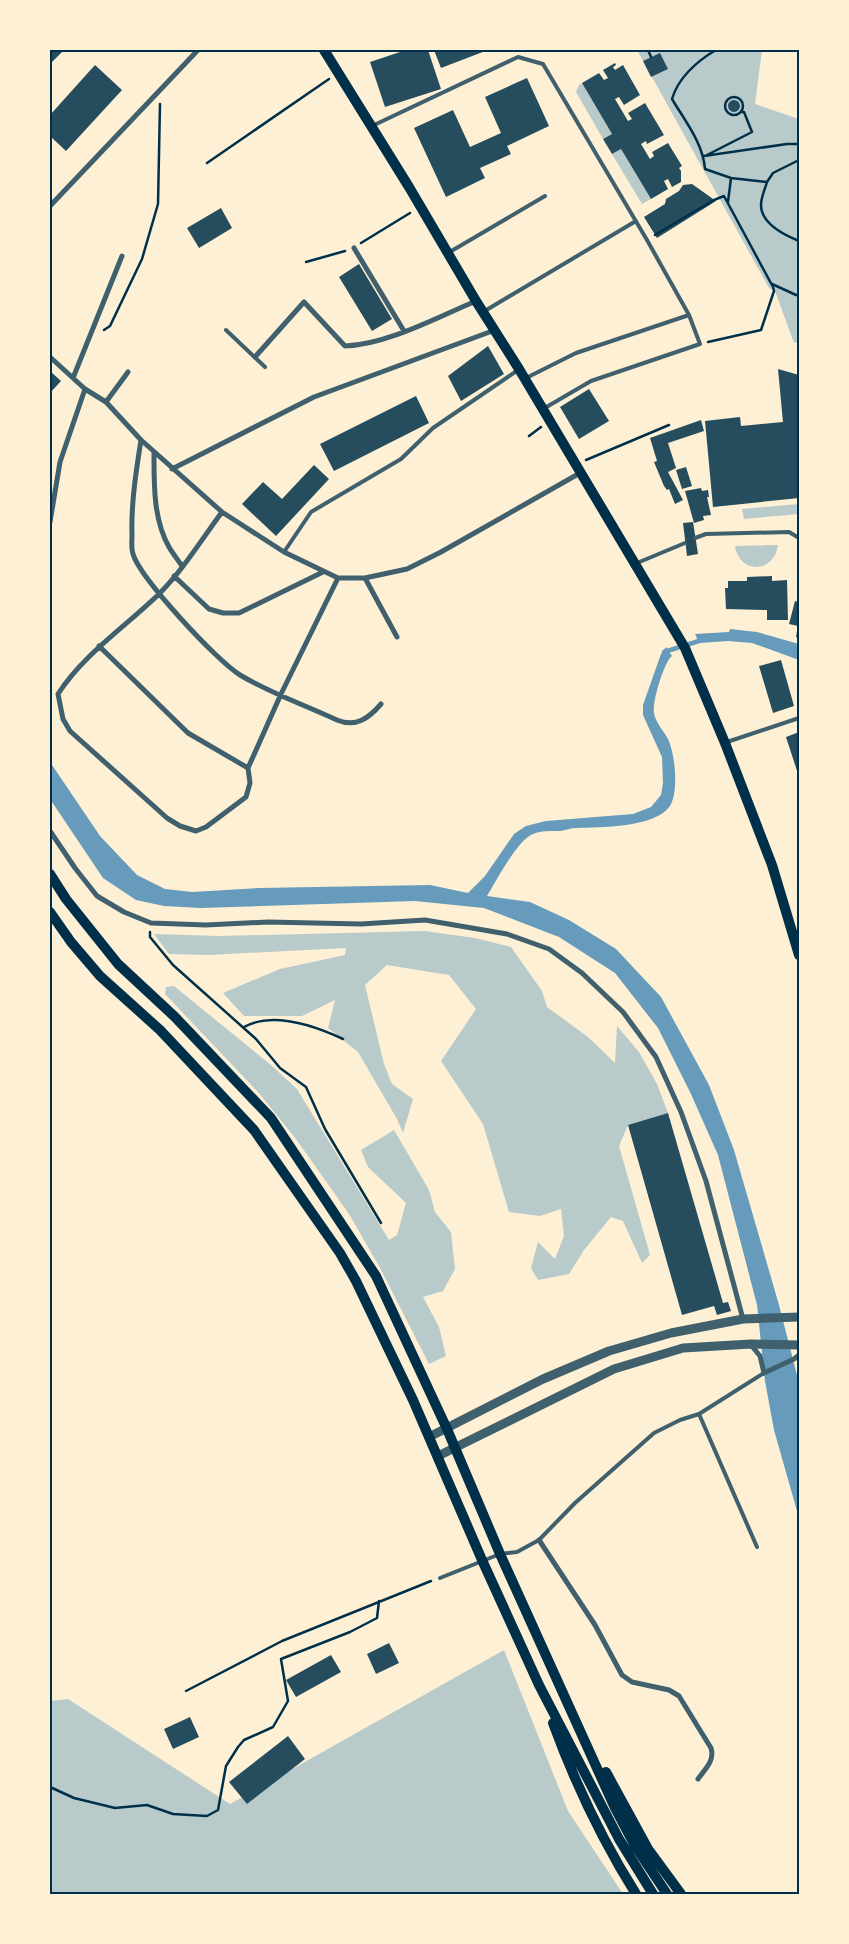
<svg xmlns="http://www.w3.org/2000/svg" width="849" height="1944" font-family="'Alegreya Sans',sans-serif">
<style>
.green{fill:#b9caca}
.water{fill:#669bbc}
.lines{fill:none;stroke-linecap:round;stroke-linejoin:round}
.stream{stroke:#669bbc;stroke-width:4.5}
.building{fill:#264d5e}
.path{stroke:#003049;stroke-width:2.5}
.service{stroke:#3f606c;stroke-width:4}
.minor{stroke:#3f606c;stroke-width:5}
.tertiary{stroke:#3f606c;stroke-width:9}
.secondary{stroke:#003049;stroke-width:10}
.neatline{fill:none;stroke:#003049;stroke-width:2}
</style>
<rect width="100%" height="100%" fill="#fdf0d5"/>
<path class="green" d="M637 50H762L755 104 799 119V342L794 343 775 291 769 288Z
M582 83 612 134 603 139 576 92 579 85Z
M621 149 651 199 642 204 612 154Z
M799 504V514L744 519 742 509Z
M778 545C774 574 739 574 735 546Z
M424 931 475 938 511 947 542 991 547 1007 588 1037 615 1063 617 1026 639 1052 657 1084 668 1113 628 1125 619 1146 650 1255 642 1263 623 1221 611 1217 584 1250 569 1274 538 1280 531 1268 538 1242 555 1259 564 1236 561 1209 540 1216 509 1212 483 1124 441 1061 476 1009 449 975 387 965 365 985 384 1064 392 1084 413 1099 403 1133 397 1119 358 1052 328 1028 335 1000 302 1016H244L223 993 280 969 345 955 346 948 208 955 169 954 154 934 219 936Z
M174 986 271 1065 297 1089 389 1240 397 1235 406 1203 368 1167 361 1150 394 1130 429 1190 435 1212 451 1232 455 1269 443 1291 423 1297 439 1327 446 1356 429 1364 379 1266 349 1214 296 1139 258 1092 165 994 166 987Z
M504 1650 568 1811 623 1894H50V1701L68 1699 230 1804Z"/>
<path class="water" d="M730 629 757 632 799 644V660L752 643 728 641 699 643 695 634 729 632Z
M666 647 672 656C664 662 652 702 654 713 655 722 664 731 668 739 675 754 679 791 670 806 655 828 600 827 576 828 571 828 566 830 561 831 552 831 539 830 531 835 516 843 496 881 487 896L530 902 569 920 616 949 661 997 709 1085 734 1150 779 1305 799 1383V1518L774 1430 765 1381 757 1305 718 1155 691 1094 658 1028 615 973 559 937 484 908 415 901 201 908 164 906 136 900 103 878 50 799V762L100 836 137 875 165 889 192 892 259 888 430 885 468 893 485 876 514 834 526 826 546 821 633 814 651 807 661 795 663 783 662 757 643 715V705L661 654Z"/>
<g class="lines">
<path class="stream" d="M664 652 702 640"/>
</g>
<path class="building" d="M50 50H64L50 64Z
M406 50H428L441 89 385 107 370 62Z
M434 50H488L441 68Z
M660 53 668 69 651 77 643 61Z
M615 63 616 65 613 67 615 70 623 65 640 95 624 105 619 97 615 99 628 121 632 119 628 113 645 103 664 135 647 144 646 141 641 144 650 159 654 156 652 152 668 143 682 166 679 168 681 171V182L672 187 668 179 664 181 668 189 651 199 621 149 612 154 603 139 612 134 582 83 599 73 604 80 608 78 603 70Z
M95 65 122 90 66 151 50 136V115Z
M527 78 549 126 507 146 511 154 480 168 485 178 446 197 414 128 453 110 470 147 501 133 485 97Z
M728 106a6 6 0 1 1 12 0a6 6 0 1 1-12 0Z
M692 184 716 201 657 238 644 217 665 204 666 199 679 191 683 185Z
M221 208 232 228 199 248 187 228Z
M359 264 392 319 372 331 339 277Z
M488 346 504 374 461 401 448 376Z
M778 369 799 375V498L713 507 705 421 740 417 741 426 783 422Z
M50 371 61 381 50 393Z
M589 389 609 421 579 439 560 407Z
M416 396 429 423 334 471 320 444Z
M701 420 704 431 668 443 676 468 668 472 683 500 675 504 669 489 667 490 664 486 654 462 657 461 650 438Z
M314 465 329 479 276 536 242 504 263 482 282 499Z
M686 467 692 486 682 489 676 470Z
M701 488 702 491 708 490 709 497H707L711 515 703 516 704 520 694 523 685 491Z
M693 522 698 554 687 556 683 523Z
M772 576V581L787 580 788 620H767V610L726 609 725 588H728V581H747V577Z
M795 601 799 602V638L796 637 798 626 789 624Z
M781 660 794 706 773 713 759 666Z
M799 732V777L786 737Z
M668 1113 723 1303 728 1302 731 1311 717 1315 714 1306 682 1315 628 1125Z
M389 1643 399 1663 376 1674 367 1654Z
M331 1655 341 1672 296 1697 286 1680Z
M190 1717 199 1737 173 1749 164 1729Z
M288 1736 305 1759 247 1804 229 1782Z"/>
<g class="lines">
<path class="path" d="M648 50 651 57
M716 50C697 61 678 78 672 99 685 121 703 143 705 169L731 178 728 202
M725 106a9 9 0 1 1 18 0a9 9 0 1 1-18 0Z
M707 155 752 132 744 112H741
M704 156 787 144H799
M207 163 329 79
M731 178 767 182C765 189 761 197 761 205 761 223 784 235 799 241
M767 182 773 173 799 160
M655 235 714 200 724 196 773 287 774 291 761 330 708 342
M361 243 410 213
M306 262 345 251
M772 284 796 295H799
M104 330 110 326 142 259 158 204 160 104
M529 436 541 427
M586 460 669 425
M150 932V937L173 965 256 1039 280 1068 306 1087 325 1129 381 1223
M244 1027C273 1011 315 1026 343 1039
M186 1691 282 1641 431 1581
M50 1787 74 1798 115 1808 147 1805 173 1814 207 1816 218 1810 226 1766 238 1747 244 1740 273 1727 288 1701 281 1659 350 1632 377 1618 379 1601"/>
<path class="service" d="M372 126 518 57 543 64 647 240 689 315 700 344 591 381 543 409
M448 253 545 196
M483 312 636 221
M226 330 265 367
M526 378 576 353 689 315
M695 538 706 534 789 532 799 538
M284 552 311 512 401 459 433 428 518 370
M637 563 685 543
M727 742 799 718
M699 1414 757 1547
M440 1578 500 1554 517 1552 539 1540 575 1503 654 1433 680 1420 699 1414 764 1373"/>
<path class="minor" d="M50 206 198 50
M354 248 404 331
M50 357 85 389 106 402 141 440 222 512 284 552 338 578H365L407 569 441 552 580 473
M255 357 304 302 345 346C386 345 438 317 476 301
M73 378 122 256
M106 402 128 372
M141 440C136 472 131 503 132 535 132 541 131 548 133 554 140 578 217 661 240 675 270 693 305 705 337 720 356 728 369 718 381 704
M154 452C154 483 153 519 169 547 173 554 178 560 182 566
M172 469 314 397 495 330
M222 512C202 539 183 570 159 594 125 627 84 654 58 694L63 719 70 731 167 818 180 826 196 831 206 827 246 797 250 783 248 768 281 694 338 578
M50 522 60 462 85 389
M174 576 209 609 223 613H239L323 572
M365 578 397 637
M99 646 188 733 248 768
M50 831 75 868 97 896 124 912 151 923 206 925 268 922 361 924 425 920 507 934 549 949 582 973 623 1012 656 1057 681 1112 706 1181 743 1319
M751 1345 760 1356 764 1373 794 1359 799 1355
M539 1540 595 1625 622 1675 632 1682 669 1690 679 1696 711 1748C715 1761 705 1769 698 1779"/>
<path class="tertiary" d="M429 1437 543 1379 609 1351 671 1333 743 1319 799 1317
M438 1456 614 1369 683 1348 751 1344 799 1345"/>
<path class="secondary" d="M324 50 409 187 476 301 519 369 685 648 725 743 772 865 799 955
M50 874 66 899 118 964 175 1017 271 1118 376 1276 447 1429 500 1554 615 1808 635 1846 667 1894
M50 912 71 942 100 976 160 1030 254 1130 340 1253 356 1281 413 1400 482 1560 539 1685 619 1839 653 1894
M553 1723C575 1783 602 1840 636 1894
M606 1772 648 1849 681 1894"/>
</g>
<rect width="849" height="1944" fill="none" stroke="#fdf0d5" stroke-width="102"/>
<rect x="51" y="51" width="747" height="1842" class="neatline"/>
</svg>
